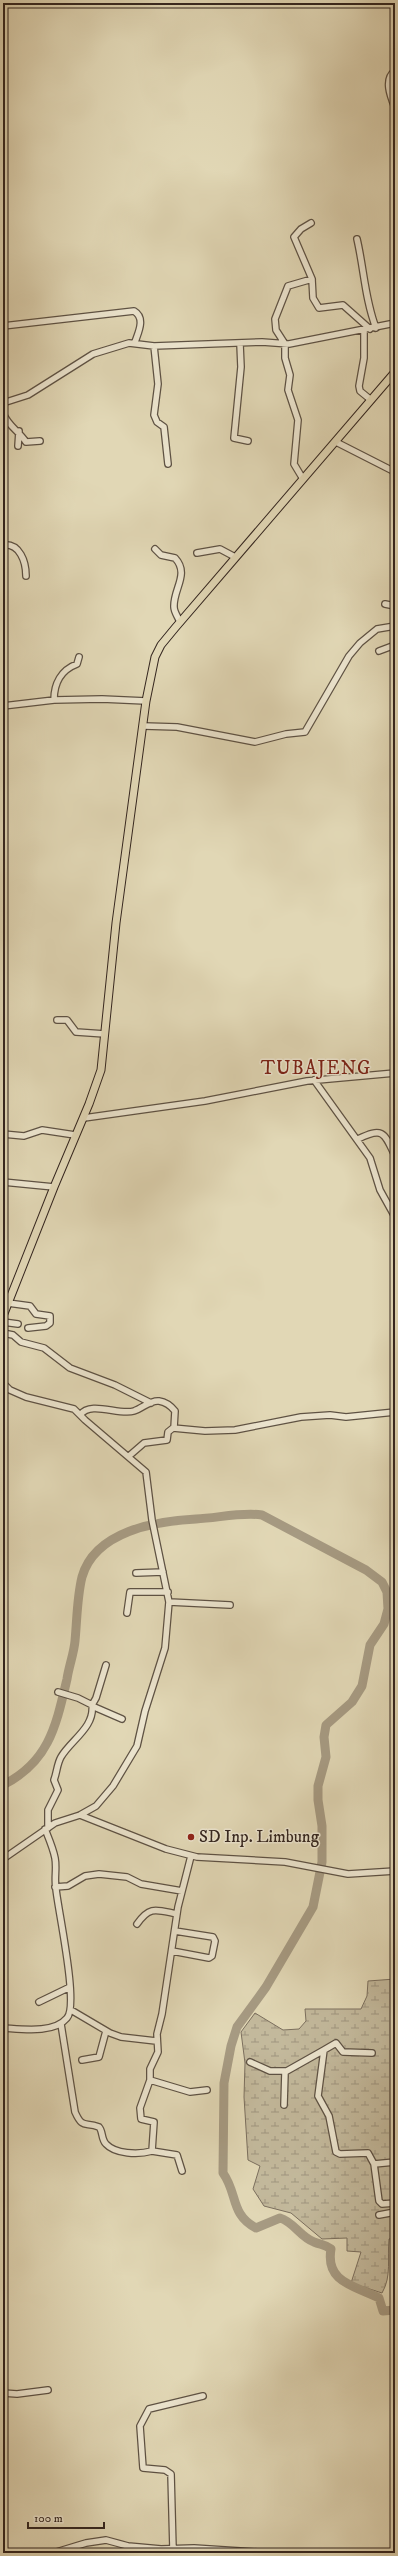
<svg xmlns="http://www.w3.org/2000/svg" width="398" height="2556" font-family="'IM FELL DW Pica',serif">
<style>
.wetland{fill:url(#wetland-marsh);stroke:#7b6f5e}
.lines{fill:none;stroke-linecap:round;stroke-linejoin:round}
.river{stroke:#a69a82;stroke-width:9}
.minor-casing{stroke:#5e5244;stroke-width:8}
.major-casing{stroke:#33251f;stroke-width:9}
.minor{stroke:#ece5cf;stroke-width:5.5}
.major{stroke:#e1d7b5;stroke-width:7}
.poi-dot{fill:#8f2418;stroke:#ece5cf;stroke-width:1.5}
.labels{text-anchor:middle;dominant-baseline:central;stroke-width:3;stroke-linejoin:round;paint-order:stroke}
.poi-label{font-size:17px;fill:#33251f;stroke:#ece5cf;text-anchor:start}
.quarter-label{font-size:19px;letter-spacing:1px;fill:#7a1f14;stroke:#ece5cf}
</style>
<defs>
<pattern id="wetland-marsh" width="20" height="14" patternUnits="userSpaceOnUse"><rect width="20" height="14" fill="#c3b99c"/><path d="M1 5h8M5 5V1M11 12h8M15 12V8" fill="none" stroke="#9f967f"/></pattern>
</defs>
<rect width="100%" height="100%" fill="#e1d7b5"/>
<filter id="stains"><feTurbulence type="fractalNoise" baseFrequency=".005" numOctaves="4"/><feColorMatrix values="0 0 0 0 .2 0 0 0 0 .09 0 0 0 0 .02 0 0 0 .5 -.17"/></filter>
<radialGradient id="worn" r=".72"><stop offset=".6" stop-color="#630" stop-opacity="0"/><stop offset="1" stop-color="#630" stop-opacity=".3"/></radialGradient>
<path class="wetland" d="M395 1979V2238L389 2239C387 2258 392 2276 382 2293L351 2283 361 2252 347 2251V2238L322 2239 291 2213 264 2206 253 2189 260 2166 248 2160 244 2097 245 2063 241 2032 255 2013 283 2030 299 2029 306 2021 305 2009H361L367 1996 368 1981Z"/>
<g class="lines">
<path class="river" d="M3 1785C49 1762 56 1726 67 1679 69 1666 74 1653 75 1641 77 1620 77 1597 82 1577 95 1531 156 1521 196 1519 218 1518 241 1512 262 1515L366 1570 382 1582 387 1592 388 1609 384 1624 370 1645 362 1686 352 1702 326 1725 324 1737 326 1757 318 1786V1800L322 1826V1862L313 1907 266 1987 237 2027 231 2046 224 2083 223 2173C238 2194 230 2214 256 2228L280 2218C294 2222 300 2237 314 2242 321 2245 324 2244 331 2249 325 2283 356 2286 379 2298L383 2311 395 2310"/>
<defs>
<path id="minor" d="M395 71C383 79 391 98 395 108
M311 223 301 229 294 237 312 279
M357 239C364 269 365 300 376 328
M3 326 134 311C146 318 138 333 135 342
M364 331V358L359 386 360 391 371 400
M240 344 241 367 234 438 248 441
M154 346 158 384 154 415 157 422 164 427 168 464
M3 403 28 395 93 354 129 343 154 346 262 342 289 344 395 323
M3 413C8 426 19 431 26 442L40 441
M336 442 395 472
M18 446 19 431
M303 479 294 464 298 420 288 390 290 375 285 358V344L276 330 275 319 288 286 312 279 313 298 319 308 343 305 370 329
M3 545C20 543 26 562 26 576
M155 549 161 555 175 558C190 574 173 589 174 607 174 612 178 617 180 622
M197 553 220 549 235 557
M385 604 395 606
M379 651 395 645
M54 700C54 684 61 670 77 664L79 657
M3 706 54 700 102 699 146 701
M144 726 177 727 255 742 286 734 305 732 349 656 360 643 377 629 395 626
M57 1020H67L76 1032 105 1034
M314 1080 370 1158 380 1190 395 1217
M84 1118 205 1101 307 1081 395 1073
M3 1134 24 1136 42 1130 75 1135
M358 1139C383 1127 384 1132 395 1156
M3 1182 54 1187
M8 1303 30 1306 36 1314 50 1316V1323L46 1326 28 1328
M3 1322 18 1324
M3 1333 13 1335 21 1342 44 1348 70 1368 115 1385 151 1403
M3 1383 10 1390 26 1397 74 1409 85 1420 146 1472 152 1520 169 1602 165 1648 145 1711 137 1746 113 1786 96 1806 80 1815 55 1823 3 1859
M80 1415C91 1400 119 1416 134 1411 143 1408 150 1400 159 1401 166 1402 171 1406 175 1411L174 1428
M129 1456 144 1443 167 1440 168 1432 173 1428 205 1431 235 1430 301 1417 330 1415 346 1417 395 1412
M136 1573 163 1572
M169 1602 230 1605
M127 1613 130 1592H168
M92 1705 96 1698 106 1665
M92 1706 122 1719
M80 1815 166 1849 197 1857 285 1862 348 1874 395 1871
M48 1828V1810L58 1790 54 1780C57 1772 57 1764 61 1757 71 1740 95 1727 92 1705L78 1698 58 1692
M55 1887 68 1886 85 1876 99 1874 127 1877 141 1884 182 1891
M137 1924C150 1905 157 1910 177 1914
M172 1951 209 1958 212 1956 215 1941 213 1937 175 1931
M39 2002 70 1987
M71 2010 110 2033 121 2037 156 2041
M61 2024 75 2112C83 2130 85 2121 99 2127 103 2131 101 2139 106 2144 115 2154 138 2155 152 2151
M3 2028C21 2029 54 2034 67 2018 79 2005 58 1910 56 1889 54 1879 57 1868 55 1858 53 1848 49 1839 45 1829
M372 2053 343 2052 336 2043 324 2050 318 2096 329 2116 336 2152 340 2154 368 2153 374 2164
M82 2060 99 2057 106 2031
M250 2062 270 2071H286
M150 2080 190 2092 207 2090
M284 2105 285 2072 324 2050
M395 2162 374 2164 379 2201 382 2204 395 2203
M182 2171 177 2155 152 2151 154 2122 141 2119 140 2108 150 2080V2069L158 2052 157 2034 162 2014 178 1907 191 1856
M379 2215 395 2212
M3 2393 17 2394 48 2390
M173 2549 171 2474 165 2470 143 2468 140 2426 149 2409 203 2396
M53 2553 86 2543 106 2540 128 2546 161 2549 194 2548 272 2553
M127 2553 128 2546"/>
<path id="major" d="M3 1316 54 1187 89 1104 101 1070 116 923 146 701 155 657 161 645 175 628 395 372"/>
</defs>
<use href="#minor" class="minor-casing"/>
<use href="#major" class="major-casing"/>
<use href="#minor" class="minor"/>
<use href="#major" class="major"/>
</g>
<circle class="poi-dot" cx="191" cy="1837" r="4"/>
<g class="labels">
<g class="poi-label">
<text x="199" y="1837">SD Inp. Limbung</text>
</g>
<g class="quarter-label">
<text x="316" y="1068">TUBAJENG</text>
</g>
</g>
<rect width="398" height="2556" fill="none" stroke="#e1d7b5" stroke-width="16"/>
<rect x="4" y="4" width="390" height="2548" fill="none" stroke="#33251f" stroke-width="2"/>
<rect x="8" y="8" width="382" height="2540" fill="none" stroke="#33251f"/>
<path d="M28 2522v6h76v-6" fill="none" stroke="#33251f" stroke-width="2"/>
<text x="34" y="2522" font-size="12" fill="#33251f" stroke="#ece5cf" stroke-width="3" paint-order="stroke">100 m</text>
<rect width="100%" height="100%" filter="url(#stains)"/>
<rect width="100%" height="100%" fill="url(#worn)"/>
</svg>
